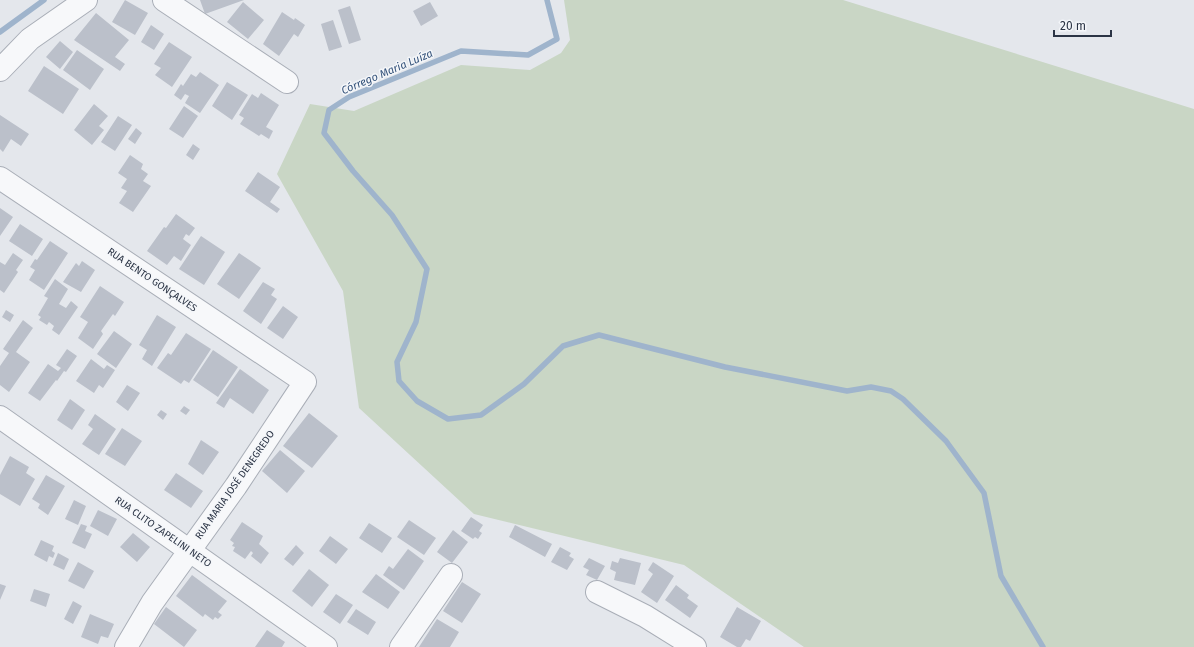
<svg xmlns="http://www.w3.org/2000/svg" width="1194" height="647" font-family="'Fira Sans',sans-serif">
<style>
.green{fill:#c9d6c5}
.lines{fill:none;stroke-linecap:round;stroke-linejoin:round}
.stream{stroke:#9fb4cc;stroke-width:5.5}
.building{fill:#bbc0ca}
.minor-casing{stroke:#a9aeb7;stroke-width:24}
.minor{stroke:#f7f8fa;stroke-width:22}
.labels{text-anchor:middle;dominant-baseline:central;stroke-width:3;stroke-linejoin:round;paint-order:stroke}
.street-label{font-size:10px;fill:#2b3445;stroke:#f4f6f9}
.water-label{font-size:11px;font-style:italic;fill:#34527a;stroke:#f4f6f9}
</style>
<rect width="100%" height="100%" fill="#e4e7ec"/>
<path class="green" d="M564 0H843L1194 109V647H804L684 565 474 514 359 408 343 291 277 174 310 104 354 111 461 65 530 70 561 53 570 40Z"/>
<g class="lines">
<path class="stream" d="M547 0 557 39 528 55 461 51 349 97 329 110 324 133 353 171 392 215 427 269 416 322 397 362 399 381 417 401 448 419 481 415 524 384 563 346 599 335 725 367 847 391 871 387 891 391 903 399 946 441 984 493 1001 576 1043 647
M0 32 44 0"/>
</g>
<path class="building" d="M125 0 148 13 135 35 112 22Z
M200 0H244L205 14Z
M243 2 264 20 248 39 227 22Z
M430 2 438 16 421 26 413 11Z
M350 6 361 40 349 44 338 10Z
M282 12 294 20 295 18 305 25 298 37 294 34 279 56 263 44Z
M96 13 129 40 115 57 125 64 120 71 74 40Z
M333 20 342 47 329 51 321 24Z
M151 25 164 34 154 50 141 42Z
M60 41 73 52 60 69 46 57Z
M169 42 192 57 172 87 155 75 161 68 154 64Z
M77 50 104 69 90 90 63 70Z
M44 66 79 89 63 114 28 91Z
M200 72 219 85 200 113 185 103 189 96 185 94 181 100 174 95 181 84 183 86 191 74 196 77Z
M227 82 248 95 232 120 212 106Z
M261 93 279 105 266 127 273 131 269 139 261 134 259 136 240 124 244 118 239 115 252 94 258 98Z
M94 104 108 116 99 126 104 130 92 145 74 130Z
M184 106 198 116 183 138 169 129Z
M0 115 29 134 21 146 11 139 3 152 0 149Z
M118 116 132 125 115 151 101 142Z
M136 128 142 133 135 144 128 139Z
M193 144 200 149 193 160 186 155Z
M130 155 143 164 141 169 148 174 143 181 151 186 133 212 119 203 127 191 121 188 127 179 118 173Z
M258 172 280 187 270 202 280 209 277 213 245 191Z
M0 208 13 217 0 236Z
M176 214 195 228 189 236 186 234 183 239 191 245 181 261 174 256 167 265 147 251 164 227 166 228Z
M20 224 43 239 32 256 9 241Z
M201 236 225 252 204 285 179 269Z
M50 241 68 253 44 290 29 280 35 270 30 267 35 259 37 260Z
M13 253 23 260 16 270 18 272 4 293 0 290V262L5 265Z
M239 253 261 268 239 299 217 284Z
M82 261 95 270 81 292 63 282 76 263 79 266Z
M55 279 68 289 59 304 66 308 71 301 78 307 59 335 52 330 54 326 49 322 47 325 39 320 41 317 38 315 48 298 44 296Z
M263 282 275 289 271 295 277 299 261 324 243 311Z
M100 286 124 302 115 316 113 314 101 331 103 334 93 349 78 338 88 322 80 317Z
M283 306 298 317 283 339 267 328Z
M6 310 14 315 10 322 2 317Z
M157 315 176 327 152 366 142 359 147 350 139 345Z
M23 320 33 328 16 352 30 362 9 392 0 385V366L9 353 3 349Z
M114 331 132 344 116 368 97 354Z
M186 333 211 349 189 383 184 380 181 384 157 368 168 353 171 355Z
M67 349 77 356 66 372 64 371 57 381 56 380 40 401 28 393 48 364 58 371 61 368 56 365Z
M213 350 238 367 218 397 193 380Z
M91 359 104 369 107 365 115 370 103 388 99 385 94 393 76 381Z
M240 369 269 390 253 414 230 398 224 408 216 403Z
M127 385 140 393 128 411 116 402Z
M70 399 85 410 72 430 57 420Z
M184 406 190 410 186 415 180 411Z
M161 410 167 414 163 420 157 415Z
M309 413 338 436 312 468 283 446Z
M95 414 116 429 99 455 82 444 93 429 88 425Z
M122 428 142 441 125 466 105 454Z
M201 440 219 452 203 475 188 464Z
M280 450 305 471 287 493 262 471Z
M10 456 29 467 26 473 35 479 20 506 0 494V475Z
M176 473 203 491 191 508 164 490Z
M46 475 65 486 48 515 38 508 40 504 32 499Z
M74 500 86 506 78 525 65 519Z
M98 510 117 519 108 536 90 526Z
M471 517 483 525 479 531 482 533 478 539 475 537 473 539 461 531Z
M409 520 436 538 424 555 397 537Z
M242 522 263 536 259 544 269 553 261 564 251 556 253 553 251 551 245 559 233 551 235 547 232 546 234 543 230 540Z
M369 523 392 538 382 553 359 538Z
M81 524 87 526 85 531 92 534 85 549 72 543Z
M515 525 552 544 545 557 509 537Z
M453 530 468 542 452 563 437 552Z
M133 533 150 547 137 562 120 547Z
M330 536 348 549 336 564 319 551Z
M41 540 54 546 52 551 55 553 53 558 49 556 47 562 34 555Z
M296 545 304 553 293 566 284 559Z
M560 547 571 553 569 556 574 559 567 570 551 562Z
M408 549 424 561 404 590 383 575 389 566 393 569Z
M58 553 69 559 64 570 53 565Z
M589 558 605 566 597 580 586 575 589 570 583 567Z
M620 558 641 563 635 585 614 580 616 572 610 569 612 561 618 563Z
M78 562 94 571 84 589 68 581Z
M653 562 674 576 657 603 641 592 653 574 648 570Z
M309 569 329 585 312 607 292 591Z
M376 574 400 592 388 609 362 592Z
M192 575 227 601 218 612 222 615 218 619 215 617 213 620 205 614 203 617 176 596Z
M462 582 481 594 462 623 443 611Z
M0 584 6 586 0 600Z
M676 585 689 595 687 598 698 606 690 618 665 600Z
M34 589 50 594 46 607 30 601Z
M336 594 353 605 340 624 323 612Z
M73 601 82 606 73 624 64 619Z
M166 607 197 630 184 647 154 624Z
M737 607 761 621 750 641 746 639 741 647H737L720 637Z
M356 609 376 622 368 635 347 622Z
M90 614 114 624 108 638 101 636 98 644 81 637Z
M437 619 459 632 450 647H419Z
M267 630 285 642 282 647H255Z"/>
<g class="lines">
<defs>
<path id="minor" d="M164 0 287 82
M0 70 30 39 86 0
M0 178 305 382 236 486 152 603 126 647
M0 417 326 647
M597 592 645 616 695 647
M401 647 451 575"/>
</defs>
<use href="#minor" class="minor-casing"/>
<use href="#minor" class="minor"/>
</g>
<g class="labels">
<g class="street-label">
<text transform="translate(152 280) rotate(34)">RUA BENTO GONÇALVES</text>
<text transform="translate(235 485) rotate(-55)">RUA MARIA JOSÉ DENEGREDO</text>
<text transform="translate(163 532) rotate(35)">RUA CLITO ZAPELINI NETO</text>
</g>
<g class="water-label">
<text transform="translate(387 72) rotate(-23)">Córrego Maria Luíza</text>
</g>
</g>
<path d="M1054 30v6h57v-6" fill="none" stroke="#2b3445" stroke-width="2"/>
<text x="1060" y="30" font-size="12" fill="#2b3445" stroke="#f4f6f9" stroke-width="3" paint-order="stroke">20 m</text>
</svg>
